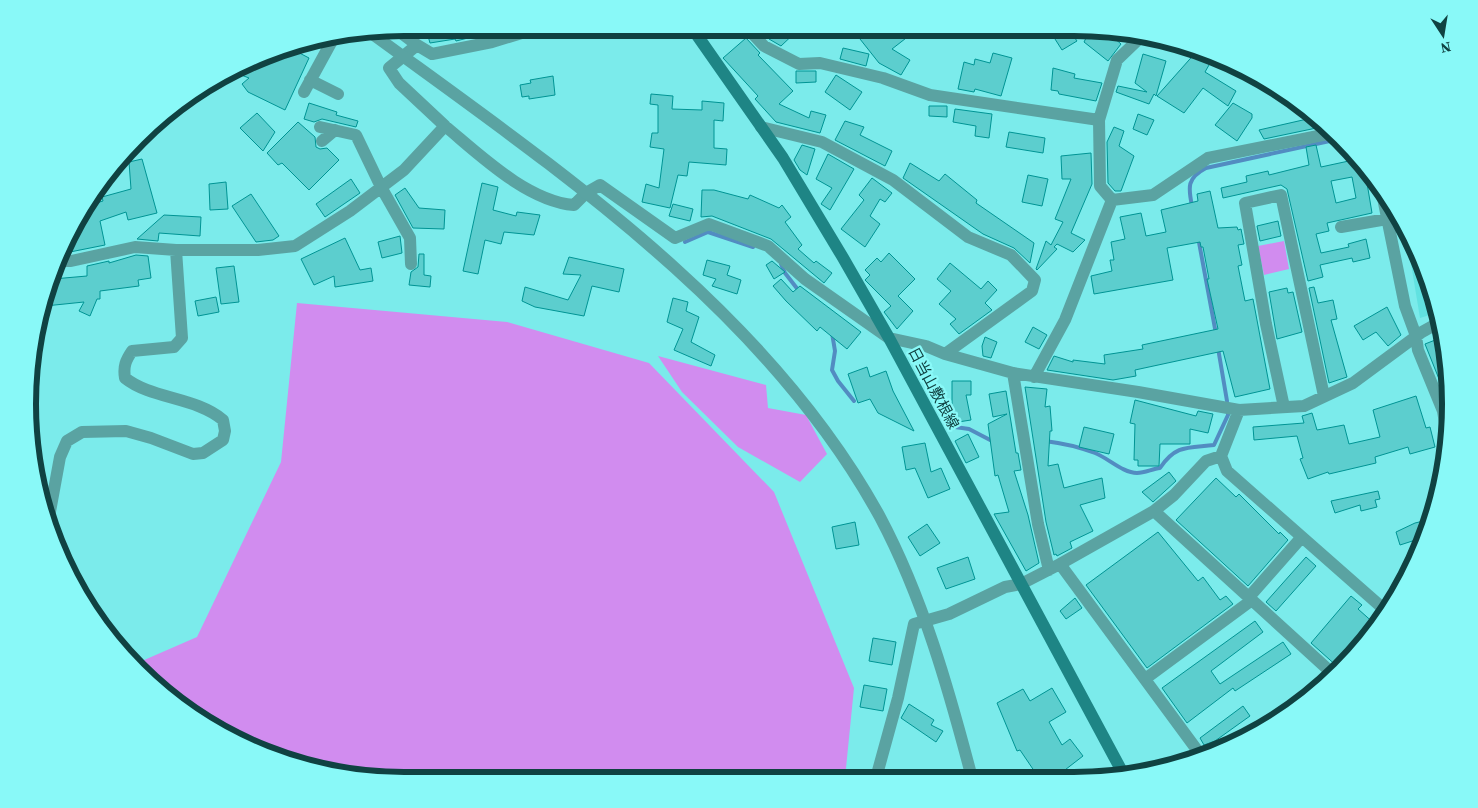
<svg xmlns="http://www.w3.org/2000/svg" width="1478" height="808" font-family="'Source Serif 4','Noto Sans JP',serif">
<style>
.built{fill:#61e2e1}
.green{fill:#d18cef}
.lines{fill:none;stroke-linecap:round;stroke-linejoin:round}
.stream{stroke:#528cc1;stroke-width:4}
.building{fill:#5ccece;stroke:#009494;fill-rule:evenodd}
.minor{stroke:#5aa3a2;stroke-width:12}
.tertiary{stroke:#5aa3a2;stroke-width:12}
.secondary{stroke:#1e8585;stroke-width:12}
.labels{text-anchor:middle;dominant-baseline:central;stroke-width:4.5;stroke-linejoin:round;paint-order:stroke}
.street-label{font-size:15px;fill:#104242;stroke:#89f9f8}
.rim{fill:none;stroke:#104242;stroke-width:6}
</style>
<rect width="100%" height="100%" fill="#7bebeb"/>
<path class="built" d="M1405 227 1412 237 1438 306 1439 312 1420 318Z"/>
<path class="green" d="M1284 241 1289 269 1264 275 1258 246Z
M297 303 507 322 649 363 774 492 854 688 845 778 380 780 306 768 216 730 135 664 197 637 281 462Z
M658 356 766 385 768 408 806 415 827 454 800 482 738 447 682 392Z"/>
<g class="lines">
<path class="stream" d="M1192 206C1188 187 1187 178 1206 168L1339 139
M1198 237 1216 334
M685 242 708 232 753 247
M781 264 785 273 799 291
M832 333 835 351 832 370 838 381 854 401
M1218 348 1227 401
M948 426 969 429 994 442
M1045 441C1062 443 1079 447 1095 453 1108 458 1123 473 1137 473 1145 473 1152 469 1160 468 1176 444 1189 448 1214 445L1228 415V411"/>
</g>
<path class="building" d="M432 28H508L456 41 455 39 430 43 426 29Z
M766 28H800L781 46 769 39 762 32Z
M860 28H919L892 49 910 60 901 75 879 63 860 39 865 35Z
M1048 28H1068L1077 41 1062 50Z
M1091 28 1104 29 1121 44 1108 61 1084 42Z
M746 38 760 53 758 55 793 91 779 104 809 118 811 111 826 115 820 133 776 122 755 99 758 96 723 58Z
M288 47 309 58 285 110 248 92 242 84 249 78 236 73Z
M843 48 869 54 866 66 840 59Z
M1197 51 1213 58 1205 72 1236 91 1228 106 1203 88 1184 113 1157 96Z
M993 53 1012 58 1001 96 975 89 974 92 958 89 964 62 974 65 975 59 990 63Z
M1143 54 1166 61 1156 96 1154 94 1149 104 1116 92 1118 86 1147 92 1135 83Z
M1053 68 1075 74 1074 78 1102 83 1096 101 1059 94 1058 91 1051 90Z
M796 71H816V82L796 83Z
M836 75 862 92 850 110 825 92Z
M553 76 555 95 529 99V96L522 97 520 85 531 83 530 80Z
M651 94 673 96 672 109 702 110V101L724 103 723 121 714 120V148L727 149 726 165 689 162 687 176 678 175 670 208 642 202 646 184 659 188 664 149 650 147 652 133H658V105L650 104Z
M309 103 337 112 336 115 358 121 356 127 322 119 314 122 304 119Z
M1233 103 1252 114V118L1237 141 1215 125Z
M929 106H947V117L929 116Z
M955 109 992 114 989 138 975 136 976 126 953 122Z
M257 113 275 132 263 151 240 128Z
M1138 114 1154 120 1147 135 1133 129Z
M1316 117 1326 126 1264 139 1259 130Z
M845 121 864 127 860 135 892 151 885 166 835 140Z
M298 122 315 137 316 147 320 149 327 148 339 160 309 190 282 163 278 165 267 153Z
M1114 127 1124 131 1119 146 1134 156 1121 191H1115L1108 183 1107 142Z
M1009 132 1045 138 1043 153 1006 147Z
M802 145 815 149 807 175 800 170 794 160Z
M1316 145 1321 167 1358 159 1364 165 1372 213 1327 223 1329 231 1316 234 1321 253 1349 247 1348 244 1366 239 1370 258 1353 262 1352 258 1320 265 1323 277 1308 281 1287 189 1281 185 1223 198 1221 188 1247 182 1246 176 1268 171 1269 175 1309 165 1306 147ZM1352 177 1356 198 1336 203 1331 181Z
M1091 153 1092 184 1071 233 1085 240 1073 252 1057 244 1054 247 1057 249 1037 270 1036 269 1046 241 1051 245 1063 222 1055 219 1071 179H1062L1061 156Z
M828 154 854 169 830 210 821 204 832 188 816 179Z
M142 159 157 213 128 220 126 212 100 221 105 245 65 253 86 206 103 201 102 197 131 189 129 162Z
M910 163 939 181 945 174 977 200 976 203 1034 243 1030 263 1014 248 983 234 903 178Z
M1028 175 1048 179 1042 206 1022 202Z
M872 178 892 193 885 202 880 199 870 216 880 224 865 247 841 229 864 200 859 195Z
M351 179 360 193 325 217 316 204Z
M226 182 228 209 210 210 209 184Z
M482 183 498 187 493 210 516 216 517 212 540 215 534 235 504 232 501 244 485 240 478 274 463 271Z
M405 188 419 208 445 210 444 229 413 228 395 195Z
M702 190H714L748 199 750 195 779 208 782 205 791 217 785 222 802 245 798 249 814 263 816 261 832 273 824 283 771 239 712 216 701 217Z
M1210 191 1218 228 1237 227 1238 230 1241 229 1244 244 1238 245 1242 265 1238 266 1245 301 1253 299 1270 389 1235 397 1223 351 1135 370 1136 376 1113 380 1047 370 1054 356 1073 362V360L1105 364 1104 355 1143 349 1142 345 1218 329 1207 279H1209L1203 247H1201L1200 242 1167 248 1173 280 1094 294 1091 276 1112 271 1110 260H1114L1111 242 1125 239 1120 217 1141 213 1146 236 1166 232 1161 210 1198 201 1197 194Z
M251 194 279 236 273 240 256 242 232 206Z
M673 204 693 209 690 221 669 216Z
M164 215 201 217 200 236 159 233 158 241 137 239Z
M1278 221 1281 236 1260 241 1257 226Z
M400 236 402 253 382 258 378 242Z
M345 238 360 270 371 268 373 281 335 287 334 276 314 285 301 259Z
M889 253 915 279 898 296 913 311 897 329 884 312 891 306 865 280 870 275 865 270 877 258 881 262Z
M419 254H424V275L431 276 430 287 409 285 411 272 418 267Z
M136 255 148 256 151 278 138 280 139 286 100 291V299H97L90 316 79 311 84 302 45 306 44 298 53 279 87 276V266L109 261V263Z
M569 257 624 269 619 292 592 286 584 316 535 307 522 301 525 287 568 300 581 275 563 274Z
M707 260 730 266 727 275 741 280 737 294 712 286 716 279 703 275Z
M772 261 785 272 774 279 766 265Z
M950 263 981 289 988 281 997 290 985 303 992 310 959 334 950 324 956 319 939 304 951 291 937 279Z
M234 266 239 302 221 304 216 268Z
M781 279 793 292 800 286 861 332 847 349 820 327 817 331 786 301 773 286Z
M1314 287 1318 303 1333 300 1337 319 1331 320 1347 377 1329 383 1309 288Z
M1287 288 1288 293 1293 292 1302 332 1277 339 1269 292Z
M216 297 219 312 198 316 195 301Z
M673 298 688 302 686 311 699 317 691 342 715 355 711 366 674 350 683 329 667 322Z
M1387 307 1401 335 1388 346 1376 332 1363 340 1354 326Z
M1033 327 1047 335 1039 349 1025 342Z
M985 337 997 342 991 358 983 356 982 346Z
M1443 337 1450 379 1449 404 1425 344Z
M867 367 870 377 886 371 893 391 914 431 878 413 870 399 858 403 848 374Z
M952 381H971V395H966L971 420 945 424 940 406 952 404Z
M1025 387 1047 389 1045 407 1050 406 1052 431H1050L1048 466 1058 464 1064 488 1102 478 1105 498 1080 505 1093 531 1070 542 1072 548 1057 556 1056 554 1054 555 1046 522Z
M1006 391 1016 453H1018L1021 470 1014 471 1028 515 1039 563 1026 571 994 514 1009 512 998 475 995 476 988 424 1007 414 993 417 989 394Z
M1416 396 1426 428 1430 427 1435 447 1410 454 1408 447 1375 457 1376 463 1329 474 1328 472 1308 479 1300 459 1303 458 1297 436 1254 440 1253 427 1304 423 1302 416 1312 413 1317 430 1344 425 1349 444 1380 437 1373 410Z
M1135 400 1196 416 1198 411 1213 414 1208 433 1190 429V444H1160L1159 466H1138V460H1134L1135 424 1130 423Z
M1084 427 1114 434 1109 454 1079 447Z
M968 434 979 457 966 463 955 441Z
M925 443 931 472 941 468 950 489 928 498 915 468 906 470 902 447Z
M1169 472 1176 481 1153 502 1142 492Z
M1216 478 1236 497 1239 494 1279 534 1280 532 1288 540 1248 586 1176 520Z
M1378 491 1380 499 1375 500 1377 507 1361 511 1360 505 1335 513 1331 501Z
M1432 519 1425 537 1400 545 1396 532 1415 523Z
M855 522 859 545 836 549 832 527Z
M927 524 940 543 920 556 908 537Z
M1158 532 1198 581 1203 577 1220 600 1226 596 1233 604 1147 668 1086 585Z
M968 557 975 579 946 589 937 568Z
M1306 557 1316 566 1276 611 1266 602Z
M1351 596 1362 605 1358 609 1376 625 1357 652 1339 668 1311 643Z
M1075 598 1082 608 1066 619 1060 611Z
M1255 621 1263 632 1211 671 1220 684 1283 642 1291 654 1235 691 1233 688 1187 723 1162 688Z
M873 638 896 642 892 665 869 661Z
M864 685 887 689 883 711 860 707Z
M1052 688 1066 712 1049 722 1062 745 1070 739 1083 756 1061 773 1060 770 1048 778H1039L1020 750 1017 751 997 703 1023 689 1030 701Z
M909 704 934 720 931 725 943 731 936 742 901 718Z
M1243 706 1250 716 1215 741 1204 745 1200 738Z"/>
<g class="lines">
<path class="minor" d="M747 28 764 46 799 64 820 63 883 78 930 95 1099 120
M396 29 417 45 389 68 399 83 445 126
M417 45 432 54 492 42 538 28
M310 80 338 94
M304 92 333 39
M320 127 356 135 381 187 410 238 411 264
M761 127 822 142 893 180 968 237 1011 255 1035 280 1032 291 945 354
M322 141 335 130
M1381 188 1405 306 1416 336 1418 350 1443 411 1448 441
M1112 200 1153 195 1208 158 1333 133
M1341 227 1387 219
M61 261H71L135 247 176 250H258L295 246 350 211 404 170 445 126C480 155 527 201 574 205L586 193 600 185 675 238 709 224 768 246 805 279 889 338 926 346 945 354 1013 373 1138 392 1239 410 1304 406 1353 383 1422 332 1440 322
M1013 373 1038 524 1049 570
M1034 377 1065 320 1112 200 1100 186 1099 120 1117 60 1142 36
M1284 407 1266 324 1245 203 1281 195 1324 396
M1239 410 1221 456 1227 471 1386 611
M1154 511 1333 674
M49 517 60 457 67 441 82 432 126 431 151 438 193 454 203 453 223 440 225 431 223 420C196 397 151 399 125 378 123 366 126 360 132 351L174 347 182 338 176 250
M1060 564 1197 750 1201 758
M1249 597 1301 538
M1145 679 1252 600
M1200 755 1220 748
M876 778 898 698 914 624 949 614 1005 587 1021 584 1060 564 1154 511 1174 495 1206 461 1221 456"/>
<path class="tertiary" d="M371 33C557 169 767 310 880 517 923 598 949 690 972 778"/>
<path class="secondary" d="M692 28 783 158 842 256 889 338 1125 777"/>
</g>
<g class="labels">
<g class="street-label">
<text transform="translate(934 388) rotate(62)">日当山敷根線</text>
</g>
</g>
<path d="M0 0H1478V808H0ZM404 36H1074A368 368 0 0 1 1442 404V404A368 368 0 0 1 1074 772H404A368 368 0 0 1 36 404V404A368 368 0 0 1 404 36Z" fill="#89f9f8" fill-rule="evenodd"/>
<path class="rim" d="M404 36H1074A368 368 0 0 1 1442 404V404A368 368 0 0 1 1074 772H404A368 368 0 0 1 36 404V404A368 368 0 0 1 404 36Z"/>
<g transform="translate(1443 35) rotate(168)" stroke="#89f9f8" stroke-width="4" paint-order="stroke">
<path d="M0-4L9 19L0 12L-9 19Z" fill="#104242"/>
<text y="-8" font-size="14" font-weight="bold" text-anchor="middle" fill="#104242">N</text>
</g>
</svg>
